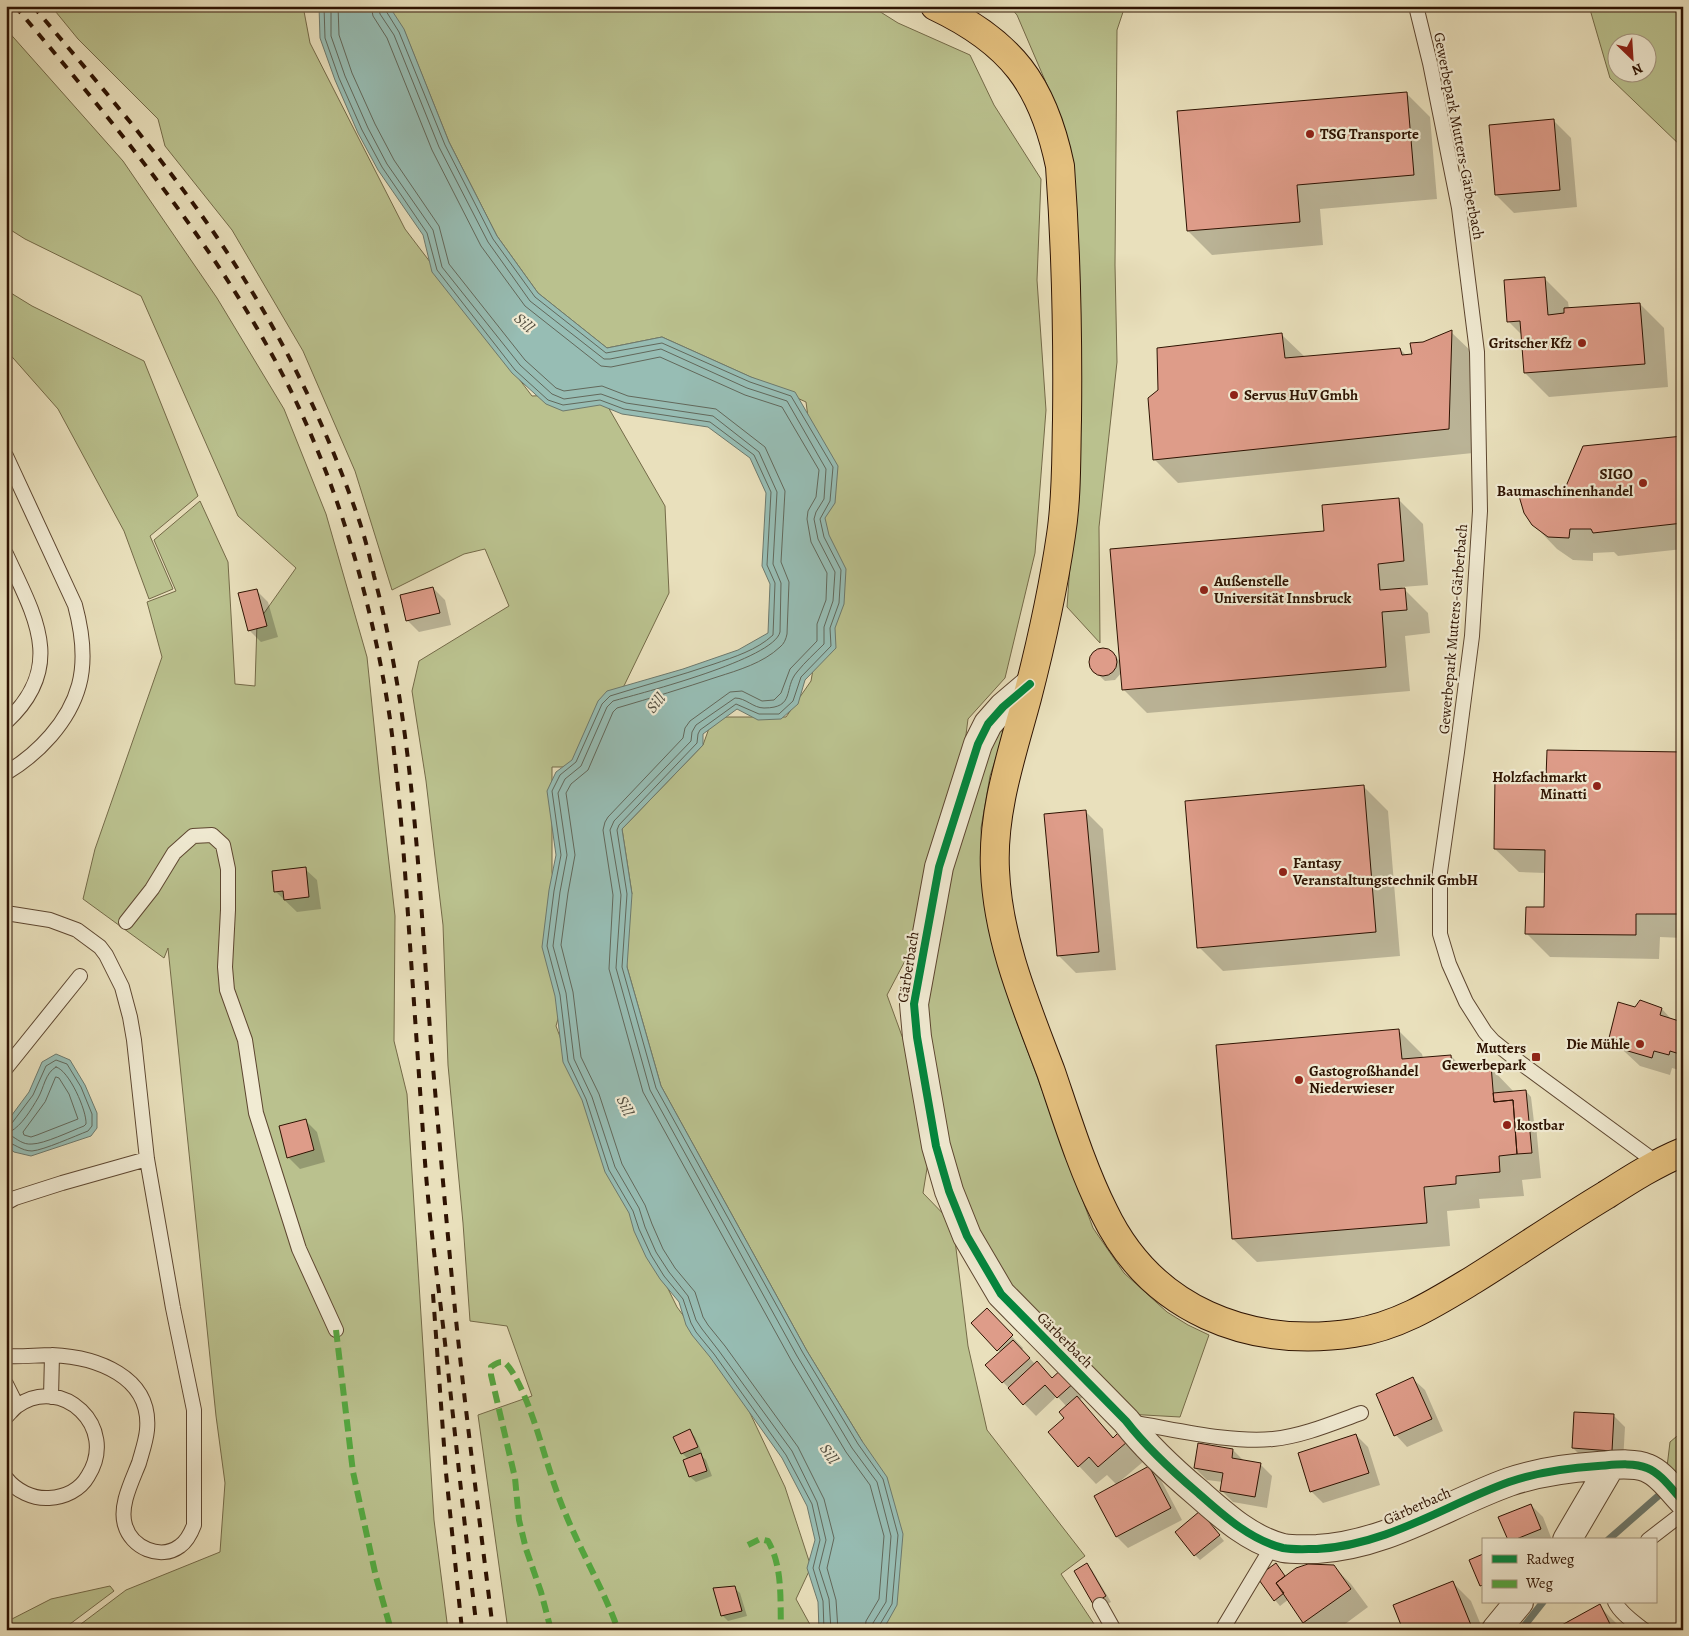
<svg xmlns="http://www.w3.org/2000/svg" width="1689" height="1636" font-family="Alegreya,serif">
<style>
.green{fill:#bac18e;stroke:#746a48;fill-rule:evenodd}
.water{fill:#97bdb4;stroke:#6d796d}
.shadow{fill:#0003}
.lines{fill:none;stroke-linecap:round;stroke-linejoin:round}
.shore{stroke:#62685b;stroke-width:1}
.stream{stroke:#6d796d;stroke-width:7}
.building{fill:#de9c89;stroke:#2e1302}
.lane-casing{stroke:#5d4630;stroke-width:16}
.street-casing{stroke:#5d4630;stroke-width:30}
.primary-casing{stroke:#2e1302;stroke-width:30}
.lane{stroke:#f1ebd3;stroke-width:14}
.street{stroke:#f1ebd3;stroke-width:28}
.primary{stroke:#e4c07e;stroke-width:28}
.rail{stroke:#2e1302;stroke-width:4;stroke-dasharray:9 9;stroke-linecap:butt}
.quiet{stroke:#54a840;stroke-width:6;stroke-dasharray:12 6;stroke-linecap:butt}
.cycleway-casing{stroke:#f1ebd3;stroke-width:11}
.cycleway{stroke:#00873e;stroke-width:8}
.poi-dot{fill:#8f2418;stroke:#f1ebd3;stroke-width:2}
.labels{text-anchor:middle;dominant-baseline:central;stroke-width:4.5;stroke-linejoin:round;paint-order:stroke}
.poi-label{font-size:15px;font-weight:bold;fill:#2e1302;stroke:#f1ebd3;text-anchor:start}
.street-label{font-size:15px;fill:#2e1302;stroke:#f1ebd3}
.water-label{font-size:16px;font-style:italic;fill:#534e40;stroke:#f1ebd3}
</style>
<rect width="100%" height="100%" fill="#e9e0bc"/>
<filter id="stains"><feTurbulence type="fractalNoise" baseFrequency=".004" numOctaves="4"/><feColorMatrix values="0 0 0 0 .2 0 0 0 0 .09 0 0 0 0 .02 0 0 0 .5 -.17"/></filter>
<radialGradient id="worn" r=".72"><stop offset=".6" stop-color="#630" stop-opacity="0"/><stop offset="1" stop-color="#630" stop-opacity=".3"/></radialGradient>
<path class="green" d="M51 6H303L310 43 405 229 532 396 600 393 665 506 669 593 622 690 573 767H552V872L570 976 556 1026 610 1171 677 1307 741 1394 785 1487 811 1567 796 1599 813 1630H508L478 1415 532 1396 507 1326 470 1321 463 1223 448 1065 443 925 426 781 412 691 419 661 509 606 485 549 464 554 392 590 355 471 303 351 232 230 165 146 158 119 78 39Z
M371 6H871L898 23 970 55 994 105 1041 179 1037 280 1046 410 1035 553 1005 678 968 719 963 758 907 957 887 995 906 1047 931 1144 923 1193 953 1224 968 1346 987 1430 1085 1556 1061 1574 1098 1630H873L862 1441 807 1351 661 1086 627 967 619 901 632 894 622 829 703 745 713 717H786L811 681 829 575 806 402 662 337 607 348 538 293 497 236 449 142 404 30Z
M1009 6H1125L1117 30 1115 265 1117 362 1099 527 1100 643 1067 607 1075 495 1081 363 1073 170 1062 120 1017 15Z
M1589 6H1683V148L1610 78ZM1616 42H1646V72H1616Z
M6 29 123 161 217 298 284 409 326 514 367 657 380 783 395 916 394 1041 407 1094 434 1520 448 1630H73L126 1590 220 1552 225 1483 216 1416 168 948 164 958 83 899 95 849 162 657 147 602 176 591 154 540 200 501 228 562 235 684 255 686 257 623 296 568 238 516 141 296 25 239 6 227Z
M6 290 32 306 144 361 198 496 150 536 173 589 149 599 124 531 58 409 6 350Z
M1005 730 990 776 981 828 982 880 994 948 1015 1017 1093 1228 1124 1273 1167 1312 1188 1325 1209 1335 1180 1417 1127 1414 1009 1294 952 1182 921 1026 936 908 993 733Z
M1683 1431V1484L1667 1467 1670 1442Z
M110 1586 114 1591 62 1630H6V1624L10 1620 51 1599Z"/>
<path class="water" d="M319 6H389L404 29 449 142 497 236 538 293 607 348 662 337 751 377 795 392 838 466 835 503 825 518 829 535 846 569 844 604 835 628 836 648 805 680 798 704 781 719 758 720 737 709 703 734V745L622 829 632 894 627 967 661 1086 807 1351 862 1441 887 1477 903 1534 897 1605 883 1630H819L818 1602 807 1568 815 1540 807 1506 782 1458 710 1357 692 1335 686 1325 679 1302 660 1279 646 1257 634 1231 629 1213 605 1172 582 1100 563 1062 555 996 542 947 549 890 556 855 547 791 556 772 572 760 598 701 607 691 683 669 738 650 768 633 770 584 762 566 766 493 750 458 708 427 622 414 600 405 563 411 546 404 512 373 432 272 423 235 378 170 358 133 335 80 320 38Z
M56 1054 70 1060 85 1085 97 1113V1128L91 1136 31 1156 14 1152 9 1148 6 1143V1123L29 1092 42 1062Z"/>
<path class="shadow" d="M1406 93 1430 117 1437 199 1320 209 1323 245 1212 255 1188 231Z
M1553 120 1571 138 1577 207 1514 213 1496 195Z
M1544 278 1568 302 1569 309 1640 304 1664 328 1668 387 1549 397 1525 373 1522 335 1509 322Z
M1451 332 1475 355 1473 453 1178 483 1154 459 1282 335 1305 357 1400 349 1407 356 1413 355 1424 343Z
M1683 437V549L1618 556 1614 552 1593 553V561L1573 560 1557 549 1533 524 1565 492Z
M1399 500 1423 524 1428 585 1402 587 1428 613 1430 633 1405 636 1410 691 1147 713 1123 689 1122 672 1115 680 1105 681 1091 668 1090 657 1097 650 1107 649 1121 662 1325 532Z
M433 588 445 600 451 625 419 632 407 620Z
M256 590 268 602 278 637 261 642 249 630Z
M1683 754V938L1660 937 1659 959 1550 957 1526 933 1545 908 1546 873 1519 872 1495 849Z
M1364 787 1388 811 1400 956 1223 971 1199 947Z
M1085 811 1103 829 1116 970 1076 973 1058 955Z
M305 869 317 880 321 909 297 912 275 891Z
M1641 1002 1662 1009 1672 1020 1679 1022 1683 1026V1071L1672 1068 1670 1075 1640 1066 1610 1038Z
M1399 1031 1422 1054 1423 1058 1451 1056 1464 1069 1490 1067 1514 1092 1526 1091 1531 1097 1534 1122 1536 1125 1541 1178 1522 1180 1524 1196 1479 1199 1480 1208 1447 1211 1450 1246 1257 1262 1233 1239Z
M305 1120 317 1132 325 1162 300 1169 288 1157Z
M998 1322 1023 1348 1022 1350 1035 1364 1053 1379 1064 1369 1087 1394 1079 1400 1114 1438 1119 1434 1144 1461 1118 1483 1149 1468 1161 1480 1182 1520 1128 1548 1117 1537 1095 1496 1117 1485 1107 1475 1096 1484 1079 1466 1066 1418 1067 1407 1057 1396 1036 1416 1003 1382 1001 1353 973 1323Z
M1413 1379 1425 1390 1443 1431 1407 1447 1396 1435Z
M1613 1415 1625 1427 1623 1462 1585 1460 1573 1448Z
M690 1431 695 1437 702 1453 700 1454 706 1460 712 1476 696 1482 690 1477 684 1460 688 1459 682 1453Z
M1356 1435 1368 1447 1380 1485 1323 1503 1311 1491Z
M1233 1450 1244 1461 1260 1464 1272 1476 1267 1508 1233 1502 1221 1490 1223 1482 1207 1480 1195 1468Z
M1531 1505 1543 1517 1552 1540H1509Z
M1206 1519 1224 1541 1200 1560 1195 1555Z
M1087 1565 1092 1570 1111 1602 1100 1608Z
M1276 1565 1286 1577 1333 1566 1351 1584 1368 1607 1337 1630H1311L1304 1623 1289 1599 1280 1606 1275 1600Z
M1453 1583 1471 1601 1483 1630H1404Z
M734 1588 740 1593 747 1616 728 1621 722 1615Z
M1599 1606 1617 1624 1621 1630H1557Z"/>
<g class="lines">
<path class="shore" d="M324 6 325 38 339 78 362 130 382 167 427 233 437 270 515 370 548 400 563 405 600 400 624 409 710 422 754 455 771 492 767 565 775 583 773 635C757 650 734 657 714 664 679 676 645 685 610 696L602 704 576 762 560 775 552 791 561 855 554 891 547 946 560 995 568 1061 586 1099 609 1170 633 1211 639 1229 651 1255 664 1276 683 1299 691 1323 696 1332 714 1354 786 1455 812 1504 820 1540 813 1568 823 1601 824 1630
M331 6V36L345 76 368 128 387 164 433 230 442 267 520 365 552 394 564 399 601 394 626 403 713 416 759 452 777 492 773 564 781 583 780 632C774 659 642 693 613 701L607 707 581 766 565 779 558 793 567 855 560 892 553 946 566 993 574 1059 592 1097 615 1167 639 1208 645 1227 656 1252 669 1272 688 1296 696 1320 702 1329 719 1351 792 1451 817 1502 826 1540 819 1568 829 1599 831 1630
M338 6 339 35 352 73 375 124 394 160 439 226 449 264 525 360 556 388 564 391 602 386 628 396 716 409 765 447 785 491 781 562 789 582 787 634C786 639 784 644 780 647 763 663 739 670 717 677 684 688 651 698 617 708L613 712 588 770 571 784 566 793 575 855 568 893 561 945 573 992 581 1057 599 1094 622 1164 645 1205 652 1224 663 1249 675 1268 695 1292 703 1317 708 1325 725 1346 798 1447 824 1499 834 1538 827 1568 836 1600 838 1630
M371 6 373 16 387 38 432 150 481 246 525 306 601 366 611 367 660 357 745 395 782 407 819 470 816 497 808 511 807 519 811 542 827 573 826 600 817 624V641L790 669 781 693 774 700 762 701 742 691 730 692 690 721 685 728 683 738 608 817 605 822 603 830 613 895 609 969 643 1092 791 1360 846 1452 870 1485 884 1536 879 1599 866 1621 865 1630
M379 6 380 14 394 35 439 147 488 242 530 301 604 359H610L661 349 747 388 787 401 826 469 824 499 816 512 814 519 818 539 835 572 833 601 824 627V644C815 653 805 662 797 672 783 688 796 708 764 708 753 708 746 698 735 698L696 725 692 732 691 741 614 821 610 830 621 895 616 968 650 1090 797 1356 852 1448 877 1482 891 1536 886 1602 873 1623 872 1630
M385 6 386 11 399 32 445 145 493 239 535 297 606 353 662 343 750 382 791 396 833 467 830 501 820 519 824 537 841 570 839 603 830 628 831 646 801 677 793 701 779 714H759L736 704 700 730 698 734 697 743 619 825 617 830 627 894 622 967 656 1088 803 1353 858 1444 883 1479 898 1535 892 1604 879 1626 878 1630
M56 1067C69 1070 87 1111 86 1124L84 1126C71 1131 44 1144 32 1144 23 1145 17 1139 10 1135V1132C22 1125 31 1110 38 1098 44 1088 45 1073 56 1067Z
M56 1077 59 1078 69 1094 78 1119 37 1135 31 1137 24 1135 23 1132 45 1102Z
M6 1125 12 1123 33 1095 46 1066 56 1060 67 1064 81 1087 92 1114V1126L88 1131C75 1136 44 1150 32 1151 21 1151 14 1143 6 1142"/>
<path class="stream" d="M1608 1540 1665 1490
M1521 1630 1543 1602"/>
</g>
<path class="building" d="M1407 92 1414 175 1297 185 1300 222 1187 231 1177 111Z
M1554 119 1560 190 1495 195 1489 125Z
M1545 277 1548 315 1564 313V308L1640 303 1645 364 1524 373 1520 321 1507 322 1504 280Z
M1452 330 1449 429 1153 460 1148 398 1158 390 1157 348 1282 333 1285 358 1400 348 1402 355 1412 354 1410 343 1423 342Z
M1683 436V523L1593 533 1591 529H1570L1569 538 1548 537 1532 525 1524 513 1519 496 1564 491 1583 446Z
M1399 498 1404 561 1378 564 1380 590 1405 588 1407 610 1382 612 1386 667 1122 690 1110 549 1324 531 1322 505Z
M433 587 440 613 406 621 400 595Z
M257 589 267 626 248 631 238 593Z
M1089 662a14 14 0 1 1 28 0a14 14 0 1 1-28 0Z
M1547 750 1683 752V914H1636V935L1525 934 1526 907H1544L1545 850 1494 849 1495 777 1546 778Z
M1364 785 1376 932 1197 948 1185 801Z
M1086 810 1099 952 1057 956 1044 814Z
M306 867 309 897 284 900 283 891 274 892 272 871Z
M1640 1000 1662 1008 1660 1015 1679 1021 1678 1025 1683 1026V1055L1670 1051 1669 1055 1654 1051 1652 1058 1621 1049 1623 1041 1609 1038 1618 1002 1635 1007Z
M1399 1029 1402 1059 1451 1055 1452 1068 1491 1065 1494 1102 1513 1100 1517 1154 1499 1156 1500 1172 1456 1176V1184L1424 1187 1427 1223 1232 1239 1216 1045Z
M1526 1090 1532 1153 1517 1154 1513 1100 1494 1102 1493 1093Z
M306 1119 314 1150 287 1158 279 1126Z
M987 1308 1013 1335 997 1351 971 1323Z
M1013 1340 1030 1358 1002 1383 985 1365Z
M1037 1361 1052 1378 1064 1367 1076 1381 1057 1398 1045 1385 1023 1405 1008 1388Z
M1413 1377 1432 1419 1394 1436 1376 1394Z
M1077 1396 1113 1438 1119 1432 1127 1442 1098 1467 1089 1457 1078 1467 1048 1432 1064 1418 1059 1412Z
M1574 1412 1614 1414 1612 1451 1572 1448Z
M690 1429 698 1447 681 1454 673 1437Z
M1356 1434 1369 1473 1310 1492 1298 1453Z
M1198 1443 1233 1449 1232 1458 1261 1463 1255 1497 1220 1491 1223 1473 1194 1468Z
M701 1453 707 1471 689 1477 683 1460Z
M1149 1466 1171 1508 1116 1537 1094 1496Z
M1531 1504 1541 1529 1514 1540H1508L1498 1517Z
M1200 1511 1220 1535 1194 1556 1175 1532Z
M1483 1554V1585L1480 1586 1469 1560Z
M1087 1563 1106 1596 1093 1604 1074 1571Z
M1276 1563 1285 1576 1276 1583 1284 1593 1274 1601 1257 1577Z
M1308 1564 1334 1565 1351 1589 1303 1623 1276 1583 1296 1568Z
M1453 1581 1471 1625 1459 1630H1403L1393 1605Z
M735 1586 742 1611 721 1616 713 1588Z
M1600 1604 1613 1630H1553L1560 1626Z"/>
<g class="lines">
<defs>
<path id="lane" d="M1416 6 1430 63 1459 208 1477 352 1480 511 1472 636 1457 752 1440 872V934L1449 964 1466 1002 1485 1032 1493 1041 1518 1061 1657 1163
M6 456 75 605C82 631 86 659 79 685 69 722 38 754 6 773
M6 554C34 615 67 666 6 722
M6 913 50 920 77 930 100 947 106 955 122 987 130 1017 134 1040 147 1159 173 1308 194 1410V1525C191 1533 187 1541 180 1546 160 1561 131 1547 125 1525 119 1506 132 1481 139 1463 142 1452 146 1441 147 1430 152 1376 96 1357 52 1355 37 1355 21 1357 6 1356
M126 922 152 889 174 853 193 836 212 835 223 845 228 869V910L225 967 227 990 245 1040 256 1113 299 1249 336 1330
M6 1068 80 976
M6 1203 15 1198 62 1183 147 1159
M6 1384 17 1406
M51 1397 52 1355
M6 1417C10 1413 13 1409 17 1406 62 1374 119 1427 88 1476 80 1490 65 1497 49 1498 33 1499 16 1491 6 1478
M1129 1422C1174 1429 1228 1443 1273 1439 1303 1436 1333 1423 1361 1413
M1648 1540 1683 1513
M1615 1602C1621 1614 1634 1622 1644 1630
M1100 1605 1114 1630
M1222 1630 1273 1545"/>
<path id="street" d="M1030 684 1003 707 988 724 978 744 939 867 914 1004 917 1037 936 1146 949 1191 967 1236 1001 1294 1126 1421C1147 1448 1172 1471 1198 1493 1223 1515 1250 1540 1283 1548 1294 1550 1306 1549 1317 1549 1388 1545 1445 1505 1509 1482 1538 1472 1567 1468 1598 1466 1613 1465 1633 1462 1647 1468 1662 1474 1672 1490 1683 1501
M1567 1540 1611 1465
M1496 1630 1519 1602"/>
<path id="primary" d="M935 6C1011 42 1043 84 1060 166 1066 250 1068 336 1067 420 1066 458 1067 497 1061 535 1053 590 1041 644 1027 698 1012 754 992 811 995 870 998 941 1026 1006 1051 1072 1067 1119 1082 1168 1104 1212 1151 1310 1249 1349 1354 1333 1399 1326 1435 1303 1473 1280 1518 1252 1561 1222 1606 1195 1631 1179 1656 1163 1683 1152"/>
</defs>
<use href="#lane" class="lane-casing"/>
<use href="#street" class="street-casing"/>
<use href="#primary" class="primary-casing"/>
<use href="#lane" class="lane"/>
<use href="#street" class="street"/>
<use href="#primary" class="primary"/>
<path class="rail" d="M15 6C116 126 218 246 289 387 340 490 373 606 390 719 400 794 405 869 410 945 415 1017 420 1090 425 1162 430 1229 440 1295 447 1361 457 1451 466 1540 477 1630
M33 6C108 95 185 183 246 282 290 352 327 430 355 509 363 530 369 553 374 576 417 737 419 902 433 1067 440 1148 447 1229 455 1310 466 1417 480 1523 493 1630
M433 1294 446 1473 462 1630"/>
<path class="quiet" d="M336 1330 353 1472 376 1577 391 1630
M748 1545 760 1539 768 1541C783 1567 780 1600 781 1630
M551 1630 541 1592 526 1549 519 1520 515 1478 491 1375V1367C495 1364 500 1360 505 1363 514 1370 526 1399 530 1410 543 1445 551 1481 566 1515 582 1554 604 1590 618 1630"/>
<defs>
<path id="cycleway" d="M1030 684 1003 707 988 724 978 744 939 867 914 1004 917 1037 936 1146 949 1191 967 1236 1001 1294 1126 1421C1147 1448 1172 1471 1198 1493 1223 1515 1250 1540 1283 1548 1294 1550 1306 1549 1317 1549 1388 1545 1445 1505 1509 1482 1538 1472 1567 1468 1598 1466 1613 1465 1633 1462 1647 1468 1662 1474 1672 1490 1683 1501"/>
</defs>
<use href="#cycleway" class="cycleway-casing"/>
<use href="#cycleway" class="cycleway"/>
</g>
<g class="poi-dot">
<circle cx="1310" cy="134" r="5"/>
<circle cx="1582" cy="343" r="5"/>
<circle cx="1234" cy="395" r="5"/>
<circle cx="1643" cy="483" r="5"/>
<circle cx="1204" cy="590" r="5"/>
<circle cx="1597" cy="786" r="5"/>
<circle cx="1283" cy="872" r="5"/>
<circle cx="1640" cy="1044" r="5"/>
<rect x="1531" y="1052" width="10" height="10" rx="2.5"/>
<circle cx="1299" cy="1080" r="5"/>
<circle cx="1507" cy="1125" r="5"/>
</g>
<g class="labels">
<g class="poi-label">
<text x="1320" y="134">TSG Transporte</text>
<text x="1572" y="343" text-anchor="end">Gritscher Kfz</text>
<text x="1244" y="395">Servus HuV Gmbh</text>
<text x="1633" y="474" text-anchor="end">SIGO<tspan x="1633" dy="17">Baumaschinenhandel</tspan></text>
<text x="1214" y="581">Außenstelle<tspan x="1214" dy="17">Universität Innsbruck</tspan></text>
<text x="1587" y="777" text-anchor="end">Holzfachmarkt<tspan x="1587" dy="17">Minatti</tspan></text>
<text x="1293" y="863">Fantasy<tspan x="1293" dy="17">Veranstaltungstechnik GmbH</tspan></text>
<text x="1630" y="1044" text-anchor="end">Die Mühle</text>
<text x="1526" y="1048" text-anchor="end">Mutters<tspan x="1526" dy="17">Gewerbepark</tspan></text>
<text x="1309" y="1071">Gastogroßhandel<tspan x="1309" dy="17">Niederwieser</tspan></text>
<text x="1517" y="1125">kostbar</text>
</g>
<g class="street-label">
<text transform="translate(1459 136) rotate(79)">Gewerbepark Mutters-Gärberbach</text>
<text transform="translate(1453 629) rotate(-85)">Gewerbepark Mutters-Gärberbach</text>
<text transform="translate(908 967) rotate(-81)">Gärberbach</text>
<text transform="translate(1065 1340) rotate(45)">Gärberbach</text>
<text transform="translate(1417 1506) rotate(-24)">Gärberbach</text>
</g>
<g class="water-label">
<text transform="translate(524 323) rotate(44)">Sill</text>
<text transform="translate(656 703) rotate(-49)">Sill</text>
<text transform="translate(625 1106) rotate(67)">Sill</text>
<text transform="translate(829 1454) rotate(58)">Sill</text>
</g>
</g>
<rect width="1689" height="1636" fill="none" stroke="#e9e0bc" stroke-width="25"/>
<rect x="8" y="8" width="1674" height="1621" fill="none" stroke="#2e1302" stroke-width="2.5"/>
<rect x="12" y="12" width="1664" height="1611" fill="none" stroke="#2e1302"/>
<rect x="1482" y="1538" width="175" height="65" fill="#f1ebd3" stroke="#a3957f"/>
<rect x="1492" y="1555" width="25" height="8" fill="#00873e" stroke="#a3957f"/>
<text x="1526" y="1564" font-size="15" fill="#2e1302">Radweg</text>
<rect x="1492" y="1580" width="25" height="8" fill="#54a840" stroke="#a3957f"/>
<text x="1526" y="1588" font-size="15" fill="#2e1302">Weg</text>
<g transform="translate(1632 58) rotate(155)"><circle r="24" fill="#f1ebd3" stroke="#a3957f"/>
<path d="M0-4L9 19L0 12L-9 19Z" fill="#8f2418"/>
<text y="-8" font-size="14" font-weight="bold" text-anchor="middle" fill="#2e1302">N</text>
</g>
<rect width="100%" height="100%" filter="url(#stains)"/>
<rect width="100%" height="100%" fill="url(#worn)"/>
</svg>
